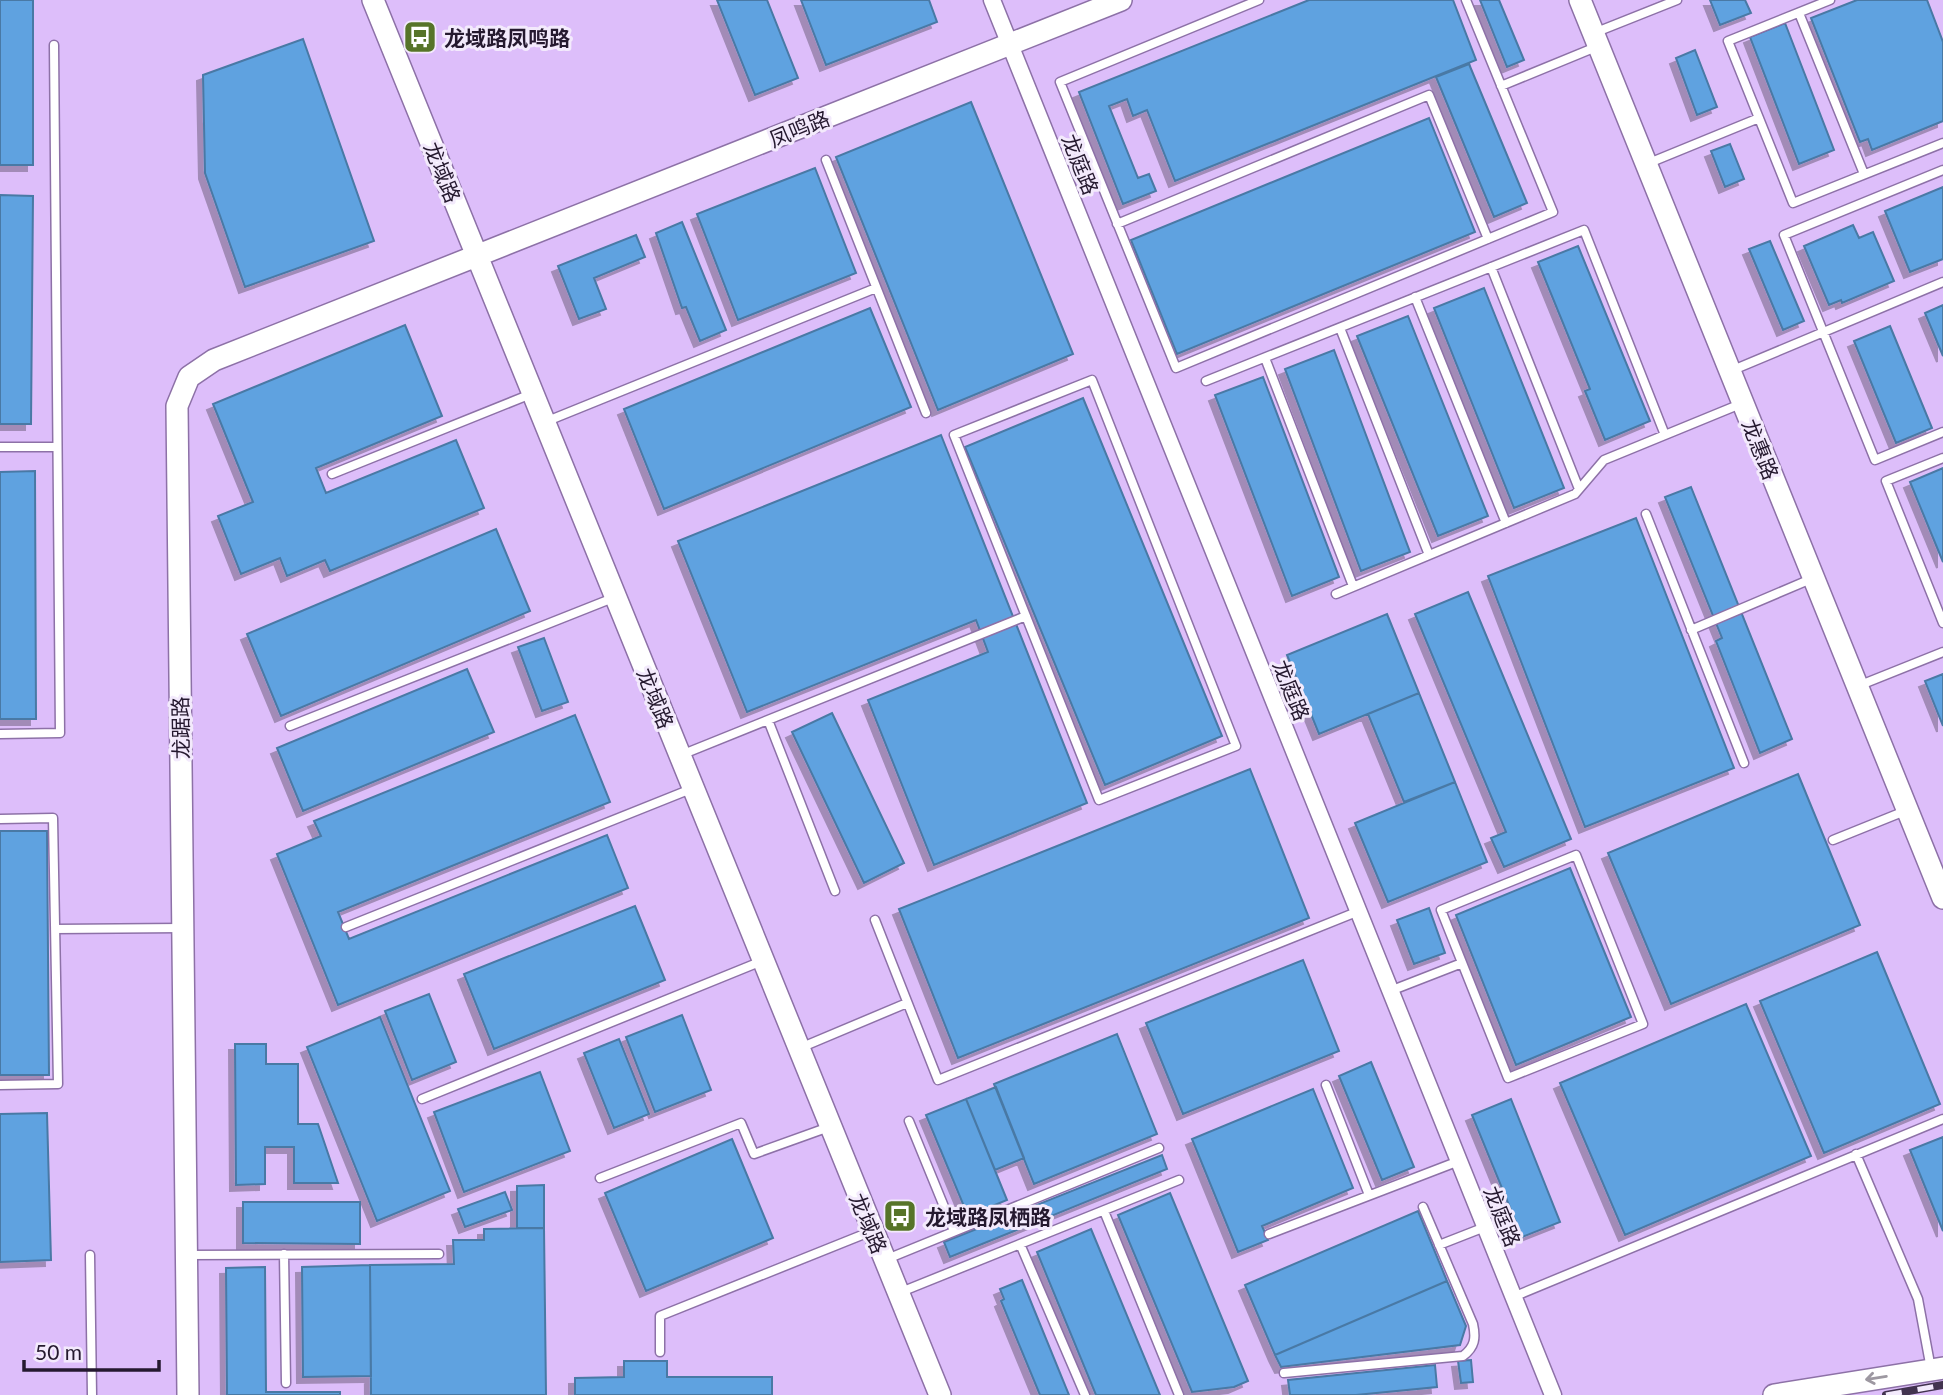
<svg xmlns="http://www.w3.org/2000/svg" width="1943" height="1395" font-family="Lato,'Noto Sans SC',sans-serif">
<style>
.building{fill:#5ea2e0;stroke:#4979a5;stroke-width:2;filter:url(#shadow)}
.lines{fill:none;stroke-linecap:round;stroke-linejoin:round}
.lane-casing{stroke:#8d71a7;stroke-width:11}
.street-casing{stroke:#8d71a7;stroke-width:19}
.secondary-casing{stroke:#8d71a7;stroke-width:24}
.lane{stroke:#fff;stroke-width:8}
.street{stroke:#fff;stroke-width:16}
.secondary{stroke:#fff;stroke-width:21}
.rail-casing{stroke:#42334f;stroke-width:8}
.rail{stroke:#f3eafc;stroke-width:5;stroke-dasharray:16;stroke-linecap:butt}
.oneway{stroke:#9d98a1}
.labels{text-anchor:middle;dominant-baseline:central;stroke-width:6;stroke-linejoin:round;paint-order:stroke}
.poi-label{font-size:21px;font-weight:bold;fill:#25192f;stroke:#f3eafc;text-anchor:start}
.street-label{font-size:21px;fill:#25192f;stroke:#f3eafc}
</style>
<defs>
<filter id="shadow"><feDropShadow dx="-6" dy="6" stdDeviation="0" flood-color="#0004"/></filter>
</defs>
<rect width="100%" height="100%" fill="#ddbefa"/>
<path class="building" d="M0 0H33V165H0Z
M717 0H767L798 78 755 95Z
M801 0H929L937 22 826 65Z
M1309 0H1453L1476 60 1175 181 1147 110 1133 116 1127 99 1109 106 1138 178 1149 174 1156 191 1123 204 1079 92Z
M1480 0H1499L1524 60 1507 67Z
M1710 0H1745L1751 13 1720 25Z
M1857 0H1927L1943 42V121L1872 150 1868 139 1860 142 1811 18Z
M1785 23 1834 150 1799 164 1750 37Z
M303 39 374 241 245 287 205 173 203 75Z
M1695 50 1717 107 1697 115 1676 58Z
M1469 64 1527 203 1494 217 1436 77Z
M971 102 1073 354 938 410 836 157Z
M1429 118 1475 232 1177 354 1131 240Z
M1730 144 1744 179 1725 187 1711 151Z
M815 168 856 273 738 320 697 214Z
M1943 187V259L1910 272 1885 211Z
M0 195 33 196 31 424H0Z
M682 222 726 330 700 341 686 307 682 308 656 233Z
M1853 225 1859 238 1873 232 1894 281 1842 303 1841 300 1829 305 1804 246Z
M636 235 645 257 594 278 606 309 579 319 558 266Z
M1770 241 1804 321 1783 330 1749 249Z
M1578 246 1650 421 1605 440 1585 391 1590 389 1538 262Z
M1484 288 1564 488 1514 508 1434 308Z
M1943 305V356L1925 313Z
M870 308 911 407 664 509 624 409Z
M1408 316 1488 516 1438 536 1357 336Z
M405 325 442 416 316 468 326 493 456 440 484 508 330 571 325 560 287 576 280 558 241 574 218 516 253 502 213 404Z
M1890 326 1932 428 1896 443 1854 341Z
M1334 350 1410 552 1361 571 1285 369Z
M1263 377 1339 577 1292 596 1215 395Z
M1083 398 1222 736 1105 785 965 447Z
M941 435 1087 803 934 865 868 700 988 652 976 620 747 712 678 541Z
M1943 468V562L1910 482Z
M35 471 36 719H0V472Z
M1691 487 1792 739 1760 753 1716 641 1722 638 1665 497Z
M1636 518 1734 768 1585 827 1488 576Z
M496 529 530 611 281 716 247 634Z
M1468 592 1571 839 1504 867 1491 838 1506 832 1415 614Z
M1387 614 1419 693 1319 734 1287 655Z
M544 638 568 702 542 711 518 647Z
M467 669 494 732 303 811 277 748Z
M1943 674V726L1925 681Z
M1419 693 1455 782 1404 802 1368 714Z
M832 713 904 863 864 883 792 732Z
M575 715 610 802 338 912 349 939 607 835 628 888 338 1005 277 854 321 836 314 821Z
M1250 769 1309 918 958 1058 899 909Z
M1798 774 1860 925 1671 1004 1608 853Z
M1455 782 1487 862 1388 902 1355 823Z
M0 831H47L49 1075H0Z
M1570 868 1631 1017 1516 1065 1456 915Z
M635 906 665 980 494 1049 464 974Z
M1429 908 1445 953 1414 964 1397 920Z
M1877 952 1940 1104 1824 1153 1760 1001Z
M1303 960 1339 1051 1183 1114 1146 1023Z
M429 994 456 1062 412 1080 385 1011Z
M1746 1004 1811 1156 1625 1235 1560 1083Z
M682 1015 711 1090 655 1112 626 1037Z
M380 1017 450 1191 377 1221 307 1047Z
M1117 1034 1157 1134 1034 1184 994 1084Z
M619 1039 649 1114 614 1128 584 1053Z
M235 1044H266V1064H298V1124H318L338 1183H294V1147H265V1184L236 1185Z
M1371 1062 1414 1167 1382 1180 1339 1076Z
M540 1072 570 1151 464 1192 434 1112Z
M996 1087 1024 1158 995 1170 966 1099Z
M1313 1089 1353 1188 1262 1226 1268 1240 1238 1252 1192 1139Z
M966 1099 1007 1200 968 1216 926 1115Z
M1511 1099 1560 1222 1522 1237 1472 1115Z
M47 1113 51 1260 0 1262V1114Z
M1943 1137V1231L1910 1150Z
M732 1139 773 1238 646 1291 605 1193Z
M1162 1155 1167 1169 950 1257 944 1242Z
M544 1185V1228H517V1186Z
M505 1192 512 1210 465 1227 458 1209Z
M1170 1193 1248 1381 1234 1387 1192 1392 1118 1215Z
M243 1202H360V1244L243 1243Z
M1418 1211 1447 1281 1275 1355 1245 1285Z
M544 1228 546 1395H371L370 1265 454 1264 453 1240H484V1229Z
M1091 1229 1160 1395H1096L1037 1252Z
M370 1265 371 1376 303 1377 302 1267Z
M265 1267 266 1392H340V1395H227L226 1268Z
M1022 1280 1069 1395H1040L1001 1301 1004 1299 1000 1289Z
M1447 1281 1466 1326 1460 1345 1281 1367 1275 1355Z
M1471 1360 1473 1382 1461 1383 1458 1361Z
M624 1361H667V1377H772V1395H575V1378L624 1377Z
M1435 1365 1437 1387 1356 1395H1290L1288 1380Z"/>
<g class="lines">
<defs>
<path id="lane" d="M1259 0 1060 82 1176 368 1553 212 1466 0
M1830 0 1728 41 1793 203 1943 143
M1799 13 1864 174
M1594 33 1677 0
M1501 86 1596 47
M826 160 926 413
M1649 163 1759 118
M1943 170 1784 235 1875 460 1943 432
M1117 224 1429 95 1488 239
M1491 267 1579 489
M1415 297 1506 523
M1340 328 1429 555
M1265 358 1353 586
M1733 370 1943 282
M1092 380 1236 746 1099 800 954 435Z
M1206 381 1584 230 1665 435
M545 422 876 288
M0 447H57
M1943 458 1886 481 1943 623
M332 474 531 394
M1646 514 1744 763
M1336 594 1575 494 1604 460 1743 403
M1691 630 1811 579
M1858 686 1943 652
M768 720 835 891
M290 726 613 598
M0 734 60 733 54 45
M681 755 1026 616
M0 819 53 818 58 1084 0 1085
M1833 840 1905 811
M1576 855 1643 1024 1508 1078 1441 910Z
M875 920 938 1080 1359 911
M346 927 691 789
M55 929 182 928
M1390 991 1462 963
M800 1048 907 1003
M1326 1085 1369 1195
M422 1099 762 961
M909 1121 954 1231
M1856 1154 1918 1299 1931 1369
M600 1178 741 1123 754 1154 829 1127
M1104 1211 1179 1395
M1269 1234 1459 1161
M1020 1244 1085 1395
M1439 1245 1485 1227
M284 1254 286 1383
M90 1255 92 1395
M187 1255 439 1254
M887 1259 1159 1148
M901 1292 1179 1180
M1513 1297 1943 1119
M660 1352V1316L872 1231
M1284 1373 1463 1356C1475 1347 1476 1338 1473 1324L1423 1207"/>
<path id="street" d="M992 0 1553 1395"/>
<path id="secondary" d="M373 0 940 1395
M1580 0 1943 898
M188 1395 177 406 189 377 214 360 1121 0
M1774 1395 1943 1368"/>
</defs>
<use href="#lane" class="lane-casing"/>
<use href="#street" class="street-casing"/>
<use href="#secondary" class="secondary-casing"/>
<use href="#lane" class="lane"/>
<use href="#street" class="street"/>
<use href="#secondary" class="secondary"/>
<defs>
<path id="rail" d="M1886 1395 1943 1385"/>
</defs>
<use href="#rail" class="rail-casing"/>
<use href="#rail" class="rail"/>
</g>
<defs><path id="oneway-shaft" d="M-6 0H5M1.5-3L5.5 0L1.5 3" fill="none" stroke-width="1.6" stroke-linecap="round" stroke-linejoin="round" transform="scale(1.75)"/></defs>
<use class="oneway" href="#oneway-shaft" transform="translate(1876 1378) rotate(171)"/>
<defs>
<symbol id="bus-square" viewBox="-11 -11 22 22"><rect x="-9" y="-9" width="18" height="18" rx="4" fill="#577429" stroke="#f3eafc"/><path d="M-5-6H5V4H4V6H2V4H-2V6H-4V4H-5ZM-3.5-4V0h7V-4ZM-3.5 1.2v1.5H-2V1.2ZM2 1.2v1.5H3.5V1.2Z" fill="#fff"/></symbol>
</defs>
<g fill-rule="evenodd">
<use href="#bus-square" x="401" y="18" width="38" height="38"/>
<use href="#bus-square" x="881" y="1197" width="38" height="38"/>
</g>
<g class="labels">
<g class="poi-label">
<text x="444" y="37">龙域路凤鸣路</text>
<text x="925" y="1216">龙域路凤栖路</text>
</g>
<g class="street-label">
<text transform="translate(799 128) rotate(-22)">凤鸣路</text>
<text transform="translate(1081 164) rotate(68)">龙庭路</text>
<text transform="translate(443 172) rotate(68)">龙域路</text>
<text transform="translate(1761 449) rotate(68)">龙惠路</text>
<text transform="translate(1292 690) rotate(68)">龙庭路</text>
<text transform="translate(656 698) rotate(68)">龙域路</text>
<text transform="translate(180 728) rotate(-91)">龙踞路</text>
<text transform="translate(1503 1216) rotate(68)">龙庭路</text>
<text transform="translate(869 1223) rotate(67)">龙域路</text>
</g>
</g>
<path d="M24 1360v10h135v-10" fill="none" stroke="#25192f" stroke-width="3.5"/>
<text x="35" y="1360" font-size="21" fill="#25192f" stroke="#f3eafc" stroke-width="5" paint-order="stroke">50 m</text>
</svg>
